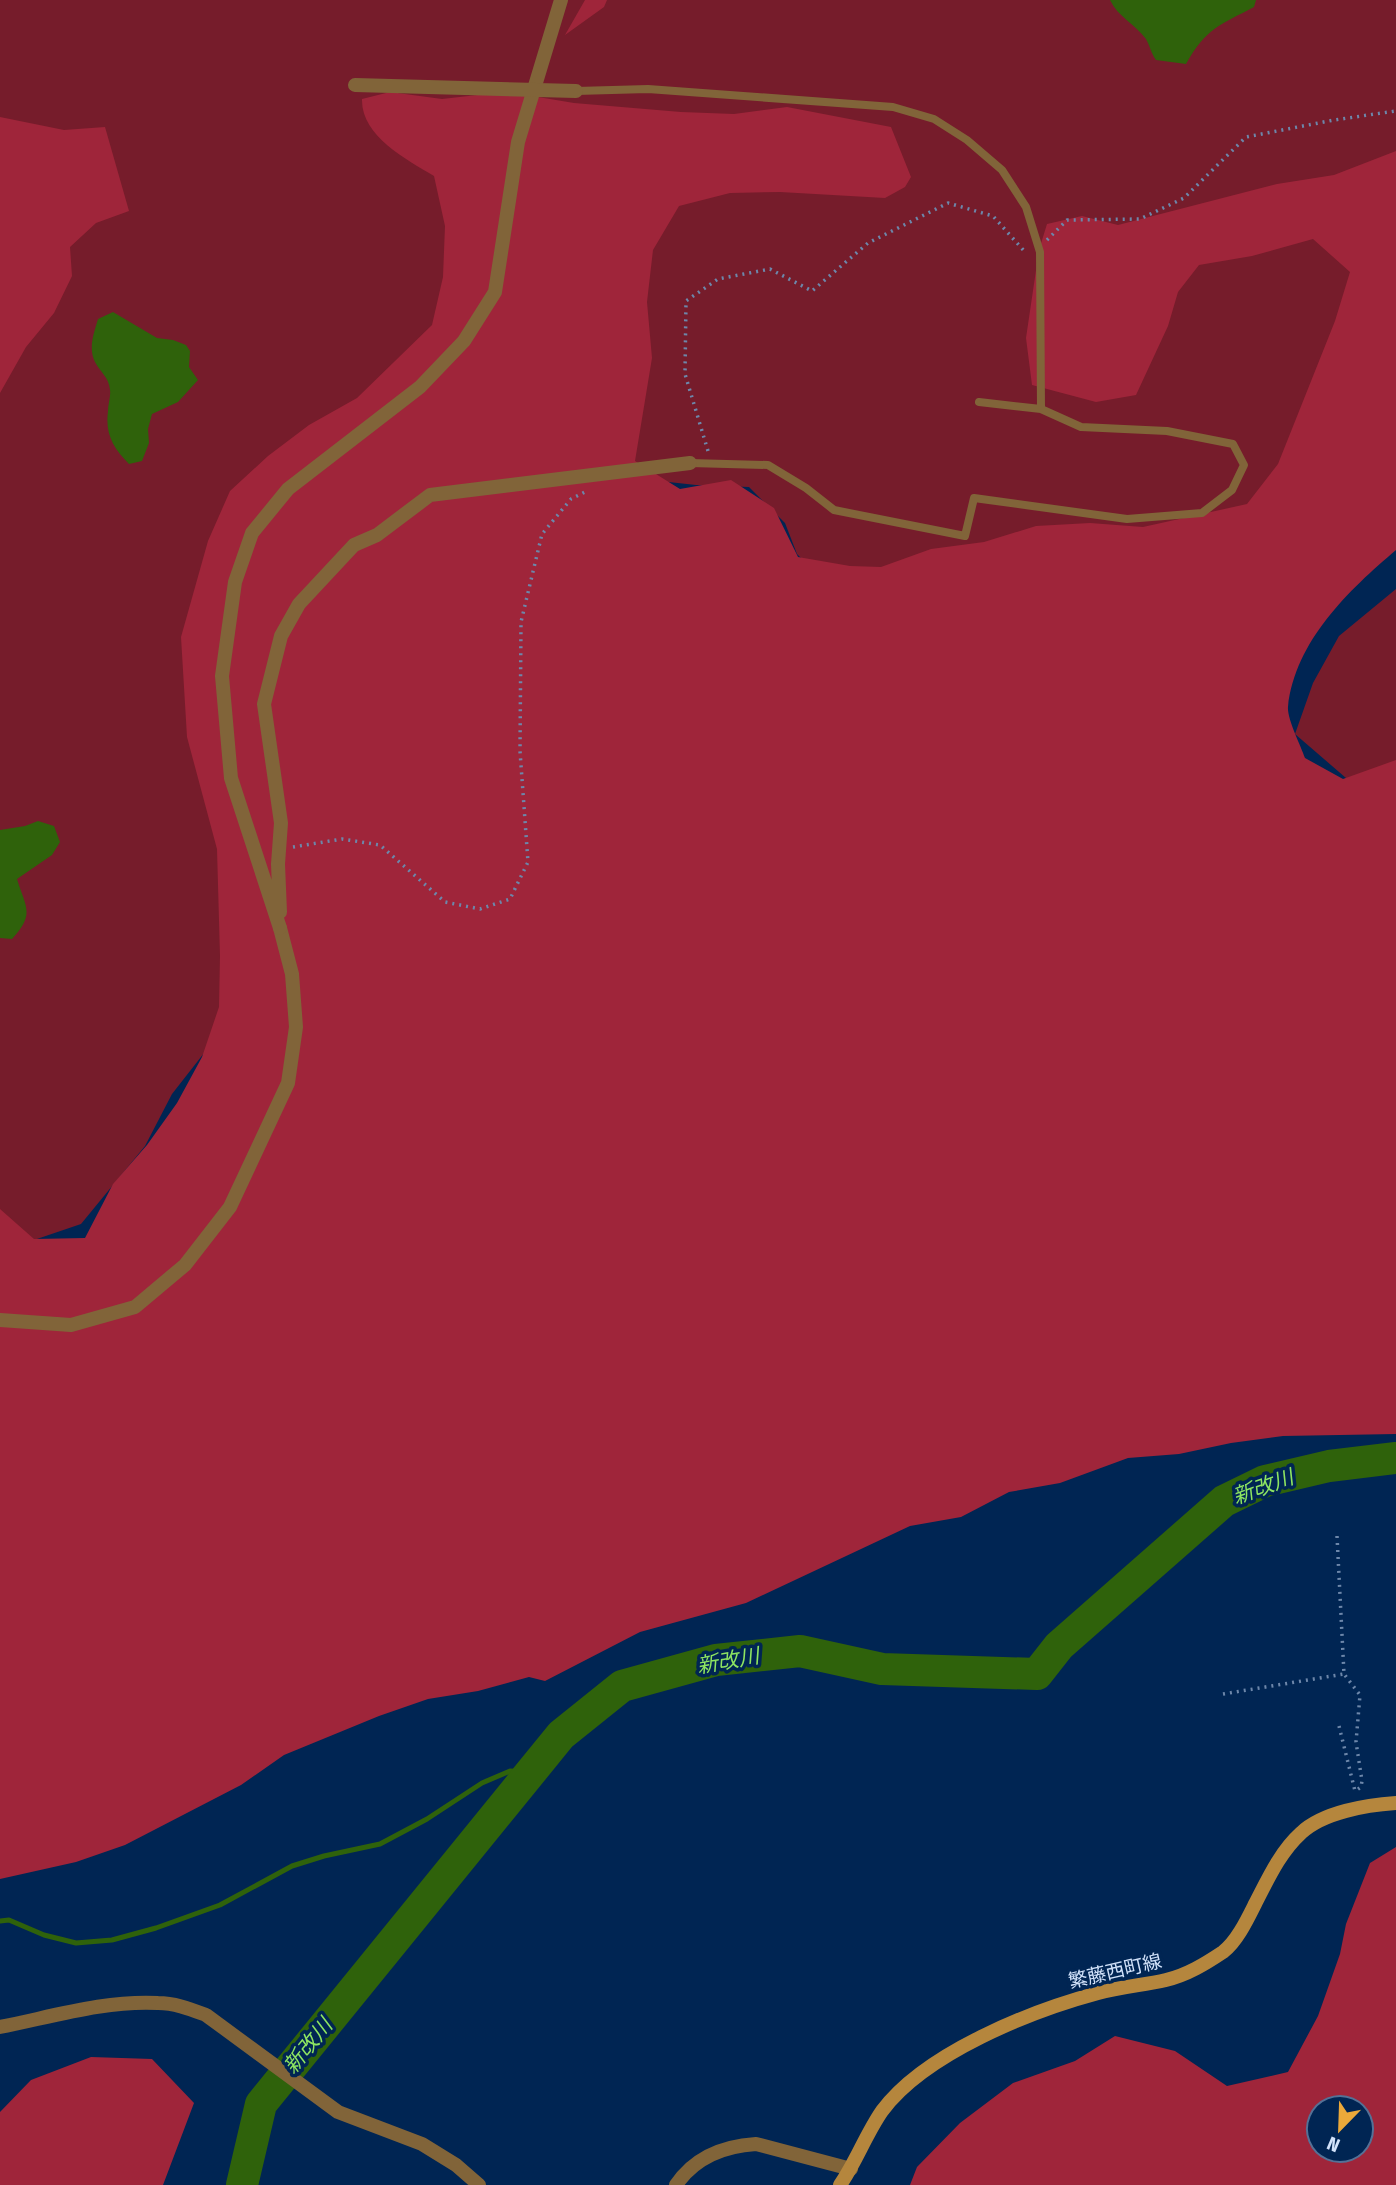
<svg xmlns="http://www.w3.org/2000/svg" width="1396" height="2185" font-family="'Fira Sans Condensed','Noto Sans JP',sans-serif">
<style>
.green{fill:#761c2b}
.forest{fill:#9f253a;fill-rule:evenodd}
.water{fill:#2f620b}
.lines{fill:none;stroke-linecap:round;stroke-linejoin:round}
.stream{stroke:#2f620b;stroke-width:5}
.river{stroke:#2f620b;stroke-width:32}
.path{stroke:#6d87aa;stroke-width:3.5;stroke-dasharray:2 5;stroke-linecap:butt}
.service{stroke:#816439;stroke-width:8}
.minor{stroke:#816439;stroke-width:14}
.tertiary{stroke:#816439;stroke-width:14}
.secondary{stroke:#b5863d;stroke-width:14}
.minor-bridge{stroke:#816439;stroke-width:14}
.labels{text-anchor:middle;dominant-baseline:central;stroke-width:7;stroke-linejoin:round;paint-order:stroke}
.street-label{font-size:19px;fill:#d1e2fa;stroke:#002553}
.water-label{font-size:21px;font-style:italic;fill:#8ee561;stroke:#002553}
</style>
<rect width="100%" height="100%" fill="#002553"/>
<path class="green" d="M0 0H1396V503L820 577 797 554 785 523 749 487 696 485 641 479 244 954 208 1048 172 1094 145 1146 81 1224 31 1241 0 1223Z
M1396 589V845L1346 778 1295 734 1313 683 1339 636Z"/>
<path class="forest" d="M585 0H607L604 7 565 35Z
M390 92 442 99 495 93 520 94 574 103 681 112 734 114 787 107 891 127 911 177 905 187 885 198 780 192 730 193 679 206 653 250 647 302 652 358 635 461 680 489 731 480 774 508 798 557 850 566 881 567 931 549 984 542 1036 526 1090 523 1143 527 1247 504 1278 464 1335 321 1350 272 1313 239 1252 256 1199 265 1178 292 1168 326 1136 395 1096 402 1032 385 1026 338 1039 250 1047 224 1082 216 1118 225 1277 184 1334 175 1396 151V550C1349 590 1295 641 1288 707 1287 719 1301 746 1305 758L1343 779 1396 760V1434L1283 1436 1231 1443 1179 1454 1128 1458 1060 1483 1009 1492 961 1517 910 1526 746 1603 640 1632 545 1681 529 1677 478 1691 428 1699 379 1716 284 1755 241 1785 125 1845 76 1862 0 1879V1209L34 1239 85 1238 113 1184 147 1145 177 1103 202 1057 219 1007 220 956 217 849 187 737 181 637 208 541 230 491 268 456 309 425 357 398 432 325 443 277 445 226 434 176C406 159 361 136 362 99Z
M0 117 64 130 105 127 129 211 96 223 70 247 72 276 54 313 26 347 0 393Z
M1396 1847V2185H910L917 2167 960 2123 1013 2083 1075 2061 1115 2036 1175 2051 1227 2086 1288 2072 1318 2016 1340 1954 1346 1924 1370 1863ZM1319 2108H1361V2150H1319Z
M91 2057 152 2059 194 2103 163 2185H0V2112L31 2080Z"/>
<path class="water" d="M1110 0H1256L1254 7C1220 25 1206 28 1186 64L1156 60C1151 53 1150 46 1146 39 1135 24 1118 17 1110 0Z
M113 312 157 338 173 340 186 345 190 351 189 367 198 380 178 402 152 414 148 429 149 443 142 461 129 464C113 448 105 434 108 411 108 404 111 396 110 390 109 377 100 372 95 362 88 348 94 333 98 319Z
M38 821 54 826 60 842 52 855 17 879C26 908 35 914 12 939L0 938V830L25 826Z"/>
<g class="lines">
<path class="stream" d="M0 1921 9 1920 44 1935 76 1943 112 1940 156 1928 220 1905 292 1866 324 1856 380 1844 427 1819 482 1783 510 1771 531 1772"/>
<path class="river" d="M242 2185 261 2104 561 1735 622 1686 716 1660 800 1651 882 1669 1037 1674 1059 1646 1224 1501 1265 1481 1329 1466 1396 1458"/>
<path class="path" d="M1047 240 1067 220 1140 219 1184 198 1246 137 1334 120 1396 111
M708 451 685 374 686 301 718 279 770 269 812 291 868 243 948 203 993 216 1025 252
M293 847 342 839 380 845 445 902 480 909 510 899 528 862 520 751 521 622 542 534 571 499 585 492
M1337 1536 1344 1674 1360 1695 1356 1742 1362 1781 1361 1787 1354 1792
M1223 1694 1344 1674
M1339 1726 1355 1791"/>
<path class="service" d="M576 91 648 89 893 107 934 119 967 140 1002 170 1026 207 1040 252 1041 409
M690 463 768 465 806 488 834 510 965 536 974 498 1127 519 1202 513 1232 490 1244 465 1233 444 1167 431 1081 427 1041 409 979 402"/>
<path class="minor" d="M0 1320 71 1325 135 1307 185 1265 230 1207 288 1083 296 1027 292 974 280 928
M0 2027C51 2017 106 2000 158 2003 175 2003 190 2009 206 2015L338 2112 422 2144 456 2165 479 2185
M676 2185C695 2157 724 2146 756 2144L851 2169"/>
<path class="tertiary" d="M280 912 278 864 281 823 264 704 281 636 299 604 354 545 377 535 430 495 690 463
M280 928 231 778 222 676 235 582 252 533 288 489 420 387 464 341 495 292 518 142 561 0"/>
<path class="secondary" d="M840 2185C856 2162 866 2134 882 2111 925 2053 1031 2011 1098 1993 1120 1987 1144 1985 1166 1980 1187 1975 1205 1964 1223 1952 1237 1941 1247 1920 1255 1904 1268 1879 1280 1852 1301 1833 1323 1812 1367 1805 1396 1803"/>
<path class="minor-bridge" d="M355 85 576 91"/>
</g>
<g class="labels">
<g class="street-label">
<text transform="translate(1115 1971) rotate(-13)">繁藤西町線</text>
</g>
<g class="water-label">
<text transform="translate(1263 1487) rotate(-20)">新改川</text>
<text transform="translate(728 1661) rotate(-10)">新改川</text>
<text transform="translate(308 2046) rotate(-51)">新改川</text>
</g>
</g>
<g transform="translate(1340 2129) rotate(203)"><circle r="33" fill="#002553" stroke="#547196" stroke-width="2"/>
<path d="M0-5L12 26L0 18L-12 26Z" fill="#eba93a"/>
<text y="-10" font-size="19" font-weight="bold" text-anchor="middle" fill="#d1e2fa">N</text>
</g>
</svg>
